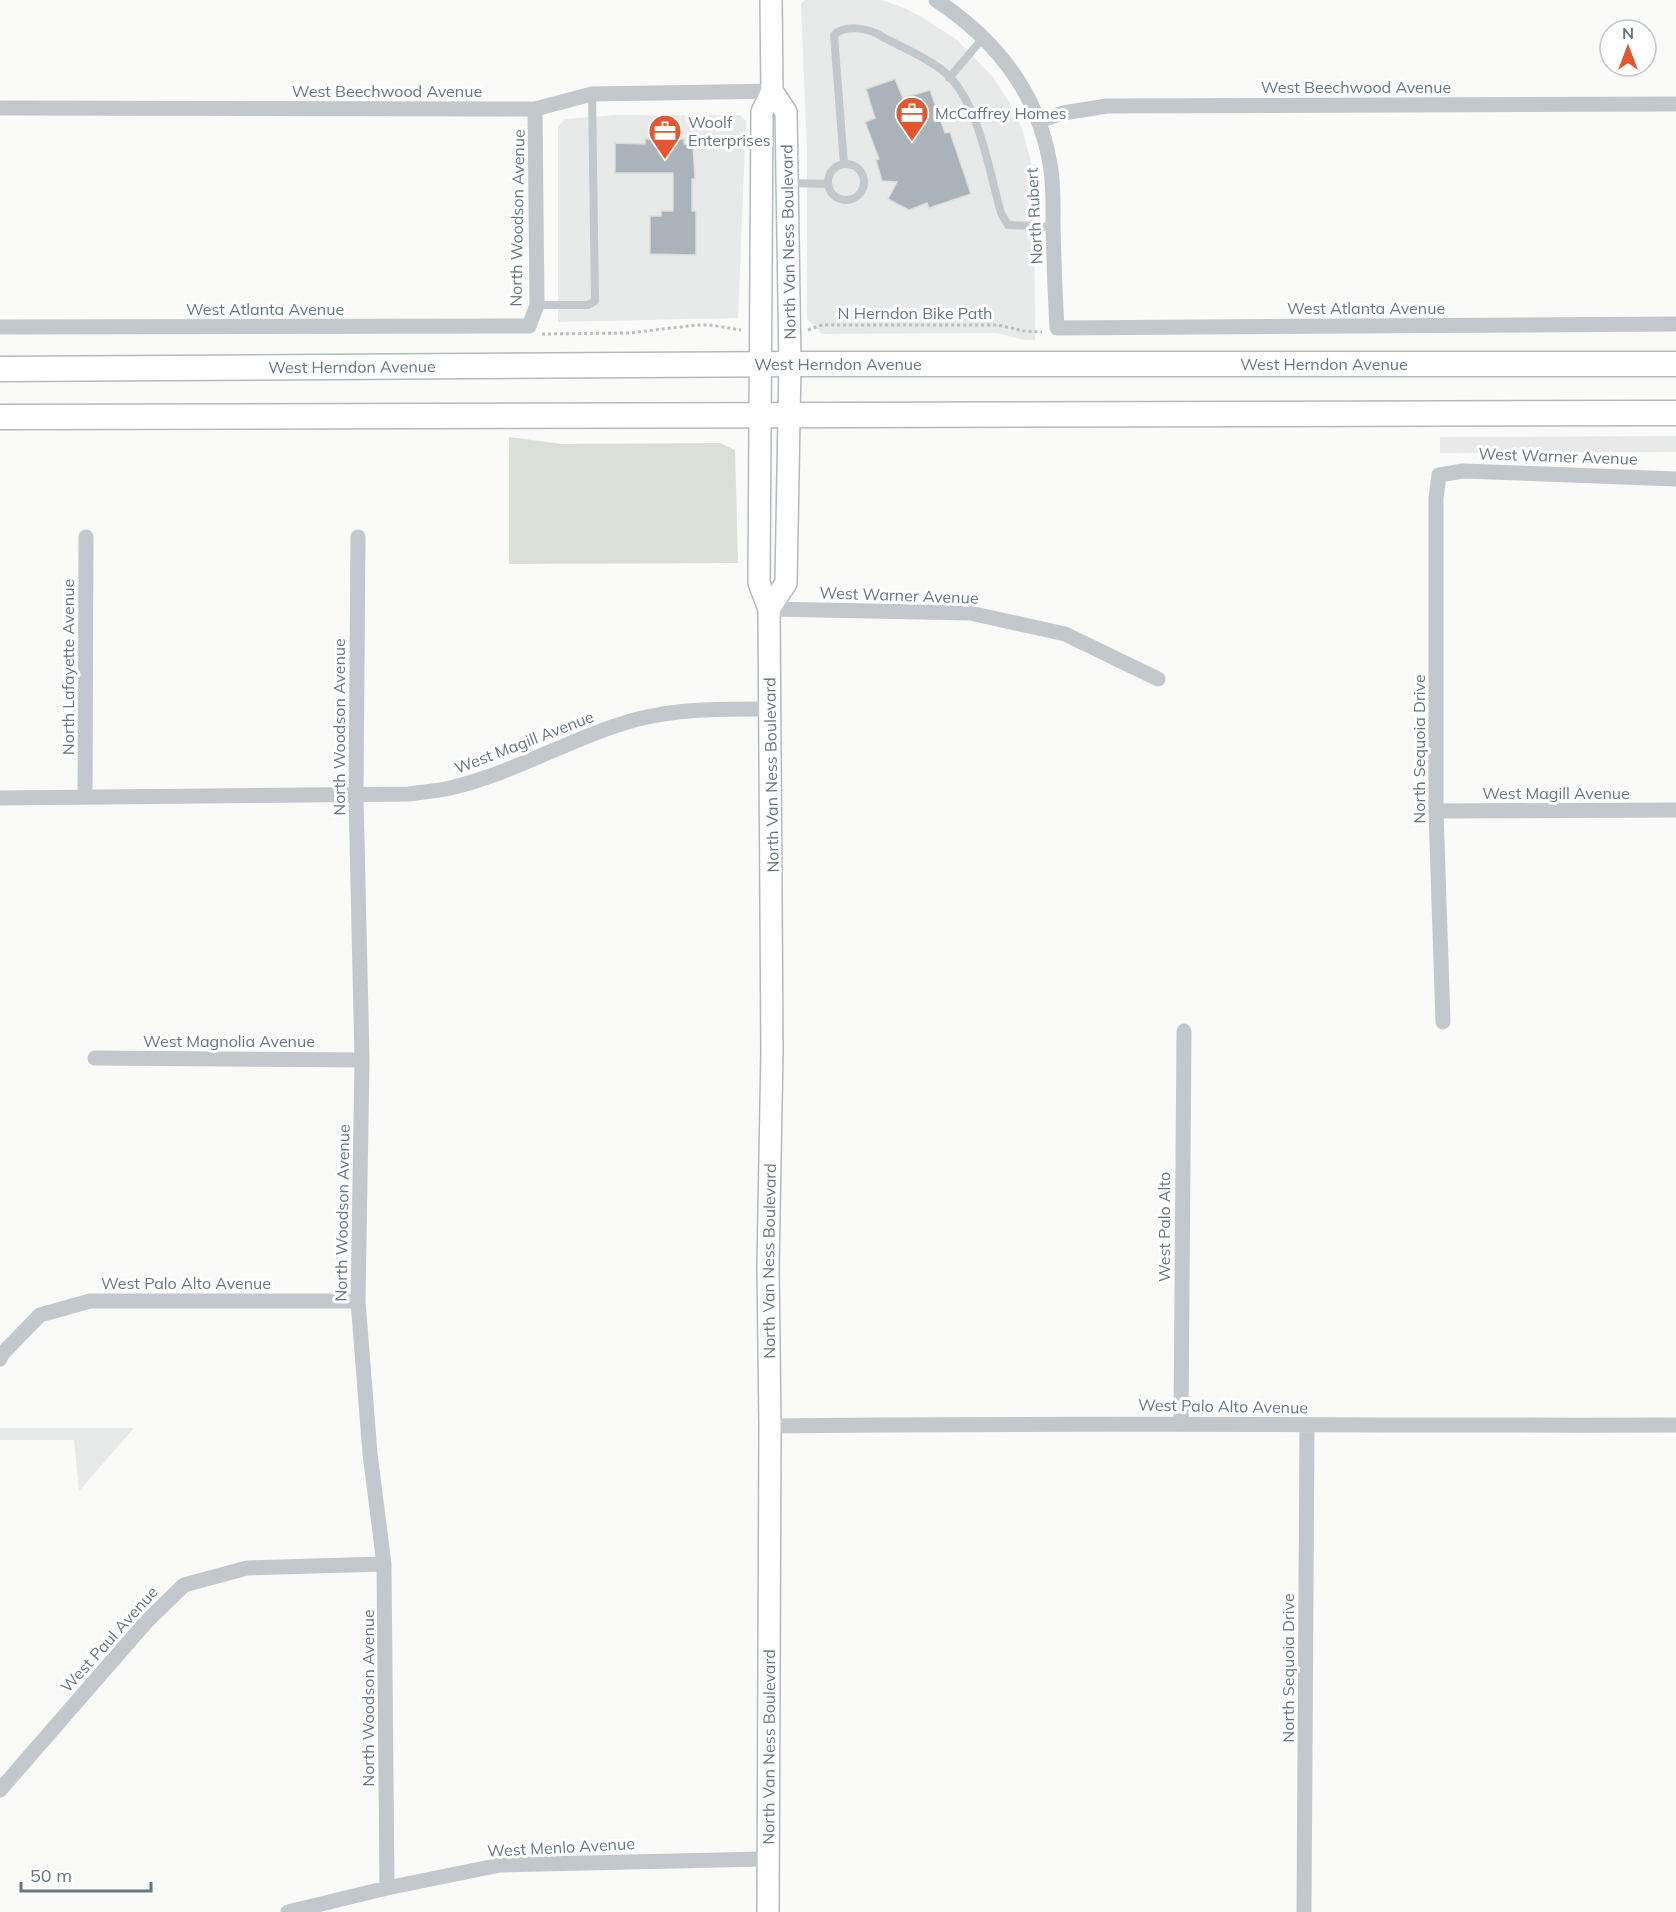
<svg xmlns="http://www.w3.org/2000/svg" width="1676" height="1912" font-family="Mulish,sans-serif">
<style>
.built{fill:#e8e9e9}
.green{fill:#dadfd7}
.building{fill:#aab3b9;stroke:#dcdcda;stroke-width:1.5}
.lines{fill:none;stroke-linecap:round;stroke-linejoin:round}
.secondary-casing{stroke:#b3babf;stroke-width:24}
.primary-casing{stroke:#b5babe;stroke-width:27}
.path{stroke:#bbbfc2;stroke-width:3;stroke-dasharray:3 3;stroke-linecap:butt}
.lane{stroke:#c3c8cc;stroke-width:8}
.street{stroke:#c3c8cc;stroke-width:15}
.secondary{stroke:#fff;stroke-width:21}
.primary{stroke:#fff;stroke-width:24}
.labels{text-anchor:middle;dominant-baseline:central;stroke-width:6;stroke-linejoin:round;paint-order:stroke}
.street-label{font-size:16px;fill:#657683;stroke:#fff}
.poi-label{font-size:16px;fill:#657683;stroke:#fff;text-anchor:start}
</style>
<rect width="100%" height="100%" fill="#fafaf8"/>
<path class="built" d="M805 0H881L902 7 922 17 957 40 993 77 1009 102 1022 129 1030 158 1034 180 1035 340H1024L997 333 822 334 807 319V149L801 4Z
M616 115H740L746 121 738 318 558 322V126L565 119Z
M1676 436V452L1440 453V437Z
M0 1428H134L79 1491 74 1440H0Z"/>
<path class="green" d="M509 437 562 444 720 443 735 450 738 563 509 564Z"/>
<path class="building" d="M895 79 903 98 930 90 945 133 950 132 971 194 929 208 927 203 909 210 888 199 897 182 882 181 876 160 879 159 865 122 875 118 866 89Z
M645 139H684V144H693L695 179H692V211H696V255L650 254V216H661V211H673V173H615V143L645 144Z"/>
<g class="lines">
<defs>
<g id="secondary">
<path d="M769 609 786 583 790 364 786 112 772 91"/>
<path id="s1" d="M768 1912 770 1426 768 1266 772 1051 769 609 759 583 762 112 772 91 771 0"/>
</g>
<g id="primary">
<path id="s2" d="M0 369 790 364H1676"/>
<path d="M0 417 1676 413"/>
</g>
</defs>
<use href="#secondary" class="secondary-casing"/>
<use href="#primary" class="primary-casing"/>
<path class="path" d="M808 330 822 325H998L1024 331 1042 332
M542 334 629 333 697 325H710L741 330"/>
<path class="lane" d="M949 78 983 38
M828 182a18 18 0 1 1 36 0a18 18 0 1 1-36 0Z
M844 164 834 35C845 24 868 28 881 36 901 47 924 56 942 70 978 97 989 171 1001 213L1008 225 1053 227
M790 183 828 184
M537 305H588L595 301 592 94"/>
<path class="street" d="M936 0C995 39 1038 93 1050 164 1054 185 1053 206 1053 228 1054 261 1055 295 1057 328L1676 324
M0 108 535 109 592 94 772 91
M1039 121 1063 113 1107 106 1676 104
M0 327 529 326 537 305 535 109
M358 537 356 795 362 1060 358 1301 370 1454 384 1564 387 1888
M769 609 970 613 1065 634 1158 679
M85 797 86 537
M0 798 409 794C423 792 437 791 450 788 515 773 574 736 638 719 681 708 726 709 770 709
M1436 811 1676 810
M1443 1022 1436 811V498L1439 475 1463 471 1676 479
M95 1058 362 1060
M0 1359 2 1354 40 1315 90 1301H358
M1181 1423 1184 1031
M770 1426C1072 1422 1374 1426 1676 1425
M0 1790 147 1621 184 1585 247 1568 384 1564
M288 1912 387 1888 500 1865 768 1859
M1304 1912 1307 1425"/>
<use href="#secondary" class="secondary"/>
<use href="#primary" class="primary"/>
</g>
<defs>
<symbol id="office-pin" viewBox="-11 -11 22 30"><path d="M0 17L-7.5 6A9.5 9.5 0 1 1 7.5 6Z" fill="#e4572e" stroke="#fff"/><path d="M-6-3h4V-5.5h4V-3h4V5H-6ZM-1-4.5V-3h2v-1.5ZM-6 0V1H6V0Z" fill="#fff"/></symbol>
</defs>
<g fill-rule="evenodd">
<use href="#office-pin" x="893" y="94" width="38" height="52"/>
<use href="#office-pin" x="646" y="112" width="38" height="52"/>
</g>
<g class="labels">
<g class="street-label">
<text x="1356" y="87">West Beechwood Avenue</text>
<text x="387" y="91">West Beechwood Avenue</text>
<text transform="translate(1034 216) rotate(-93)">North Rubert</text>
<text transform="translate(517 218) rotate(-89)">North Woodson Avenue</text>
<text transform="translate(788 242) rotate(-91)">North Van Ness Boulevard</text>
<text x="1366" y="308">West Atlanta Avenue</text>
<text x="265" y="309">West Atlanta Avenue</text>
<text x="915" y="313">N Herndon Bike Path</text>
<text stroke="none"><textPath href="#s2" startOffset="1324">West Herndon Avenue</textPath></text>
<text stroke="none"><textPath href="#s2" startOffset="838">West Herndon Avenue</textPath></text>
<text stroke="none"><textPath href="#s2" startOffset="352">West Herndon Avenue</textPath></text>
<text transform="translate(1558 456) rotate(2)">West Warner Avenue</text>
<text transform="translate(899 595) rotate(2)">West Warner Avenue</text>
<text transform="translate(68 667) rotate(-90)">North Lafayette Avenue</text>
<text transform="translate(339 727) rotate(-90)">North Woodson Avenue</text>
<text transform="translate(524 742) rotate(-21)">West Magill Avenue</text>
<text transform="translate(1419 749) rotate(-90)">North Sequoia Drive</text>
<text transform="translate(771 775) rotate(-91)">North Van Ness Boulevard</text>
<text x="1556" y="793">West Magill Avenue</text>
<text x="229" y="1041">West Magnolia Avenue</text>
<text transform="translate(342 1213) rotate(-89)">North Woodson Avenue</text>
<text transform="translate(1164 1227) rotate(-90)">West Palo Alto</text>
<text stroke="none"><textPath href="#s1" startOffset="651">North Van Ness Boulevard</textPath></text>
<text x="186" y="1283">West Palo Alto Avenue</text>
<text transform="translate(1223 1406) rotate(1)">West Palo Alto Avenue</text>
<text transform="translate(109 1639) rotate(-48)">West Paul Avenue</text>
<text transform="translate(1288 1668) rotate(-90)">North Sequoia Drive</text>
<text transform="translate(368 1698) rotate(-90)">North Woodson Avenue</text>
<text stroke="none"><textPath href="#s1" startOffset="165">North Van Ness Boulevard</textPath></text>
<text transform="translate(561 1847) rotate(-3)">West Menlo Avenue</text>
</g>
<g class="poi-label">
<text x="935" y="113">McCaffrey Homes</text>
<text x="688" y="122">Woolf<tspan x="688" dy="18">Enterprises</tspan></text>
</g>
</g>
<g transform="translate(1628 48)"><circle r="28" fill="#ffffff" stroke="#c1c8cd" stroke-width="1.5"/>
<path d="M0-4.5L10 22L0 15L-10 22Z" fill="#e4572e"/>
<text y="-9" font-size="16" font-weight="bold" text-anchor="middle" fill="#657683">N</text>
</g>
<path d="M21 1882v9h130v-9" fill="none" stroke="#657683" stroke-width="3"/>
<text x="30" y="1882" font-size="18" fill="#657683" stroke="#ffffff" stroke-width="4.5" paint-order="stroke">50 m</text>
</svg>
